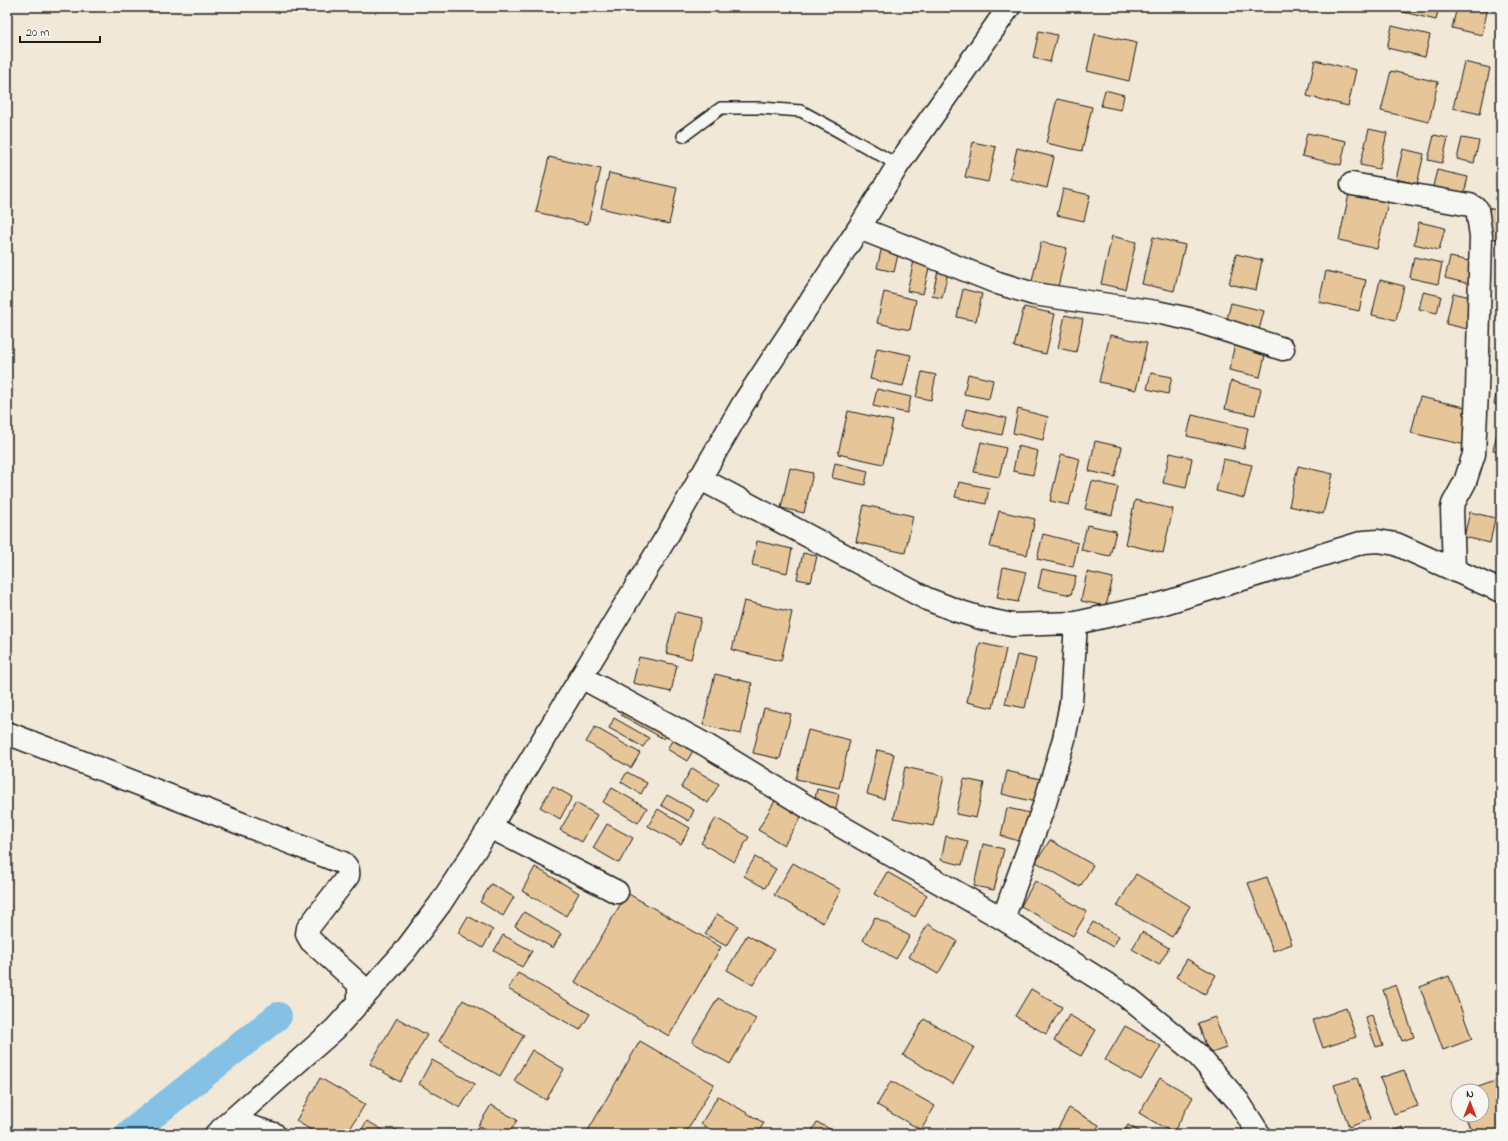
<svg xmlns="http://www.w3.org/2000/svg" width="1508" height="1141" font-family="'Indie Flower',sans-serif">
<style>
.lines{fill:none;stroke-linecap:round;stroke-linejoin:round}
.canal{stroke:#85c1e4;stroke-width:28}
.building{fill:#e6c699;stroke:#1c1c1c}
.lane-casing{stroke:#1c1c1c;stroke-width:14}
.street-casing{stroke:#1c1c1c;stroke-width:25}
.secondary-casing{stroke:#1c1c1c;stroke-width:25}
.lane{stroke:#f6f6f2;stroke-width:11}
.street{stroke:#f6f6f2;stroke-width:22}
.secondary{stroke:#f6f6f2;stroke-width:22}
</style>
<rect width="100%" height="100%" fill="#f1e8d7"/>
<filter id="ink" filterUnits="userSpaceOnUse"><feTurbulence type="fractalNoise" baseFrequency=".025" numOctaves="2"/><feDisplacementMap in="SourceGraphic" scale="8" xChannelSelector="R" yChannelSelector="G"/><feConvolveMatrix kernelMatrix="1 2 1 2 8 2 1 2 1" color-interpolation-filters="sRGB"/></filter>
<g filter="url(#ink)">
<g class="lines">
<path class="canal" d="M129 1134 278 1016"/>
</g>
<path class="building" d="M1238 7H1251L1249 12Z
M1387 7H1439L1436 20 1387 8Z
M1457 7H1488L1482 35 1452 28Z
M1392 26 1430 35 1425 57 1387 48Z
M1039 31 1057 35 1050 62 1033 58Z
M1095 34 1137 43 1129 81 1087 71Z
M1315 60 1356 70 1348 106 1307 96Z
M1464 62 1490 68 1480 114 1453 108Z
M1391 71 1438 82 1429 122 1381 111Z
M1105 90 1124 95 1121 110 1101 106Z
M1057 99 1092 107 1082 151 1046 143Z
M1369 129 1387 133 1379 169 1360 165Z
M1307 133 1346 141 1341 165 1302 156Z
M1434 135 1448 138 1442 163 1428 160Z
M1462 138 1479 141 1474 163 1457 159Z
M973 142 996 147 988 182 965 177Z
M1017 148 1054 157 1047 188 1010 179Z
M1403 149 1424 154 1417 184 1396 179Z
M549 157 601 169 588 224 536 212Z
M1437 170 1468 177 1463 198 1432 190Z
M609 173 677 188 669 224 601 208Z
M1351 185 1390 194 1377 249 1339 240Z
M1063 189 1090 195 1084 221 1057 215Z
M1488 208 1501 211V240L1482 236Z
M1419 222 1445 228 1439 250 1414 244Z
M1112 236 1136 242 1125 289 1101 284Z
M1153 237 1185 245 1174 291 1142 284Z
M884 238 901 242 894 272 877 268Z
M1041 242 1067 248 1058 287 1032 281Z
M916 252 932 255 923 294 907 291Z
M1236 254 1262 260 1256 290 1229 284Z
M1414 257 1442 263 1438 284 1410 278Z
M1450 257 1479 263 1474 285 1445 278Z
M940 262 950 264 942 298 932 296Z
M1326 271 1366 280 1359 311 1319 302Z
M1380 280 1404 286 1396 320 1372 315Z
M963 289 982 294 976 321 957 317Z
M884 292 916 300 910 330 877 323Z
M1423 292 1441 296 1437 313 1419 309Z
M1453 293 1479 299 1472 330 1446 324Z
M1231 303 1264 311 1258 334 1225 327Z
M1024 307 1055 314 1046 354 1014 347Z
M1065 315 1083 319 1076 352 1058 348Z
M1110 335 1147 343 1136 390 1099 382Z
M1235 344 1266 351 1260 377 1229 370Z
M877 348 911 355 903 386 870 379Z
M1501 371V406L1494 404Z
M922 372 936 375 931 400 916 397Z
M1151 373 1172 377 1168 394 1147 389Z
M968 374 993 380 989 399 964 394Z
M1231 381 1261 389 1255 415 1225 409Z
M877 389 911 397 907 413 873 406Z
M1420 397 1474 409 1466 445 1411 433Z
M966 409 1006 418 1002 435 962 426Z
M1018 409 1048 417 1043 440 1013 433Z
M848 411 893 421 883 464 838 454Z
M1192 415 1248 428 1244 449 1187 436Z
M1500 421H1501V452L1493 450Z
M1095 441 1122 447 1115 477 1089 471Z
M981 442 1006 448 999 477 974 472Z
M1018 446 1038 451 1033 475 1013 471Z
M1170 453 1192 458 1186 488 1163 483Z
M1061 454 1080 459 1069 505 1050 501Z
M1223 459 1252 465 1244 498 1216 491Z
M835 463 868 471 865 485 832 478Z
M1298 466 1333 474 1323 514 1289 506Z
M790 468 813 473 804 513 781 508Z
M1092 481 1118 487 1112 515 1085 509Z
M959 482 989 488 986 504 955 497Z
M1135 500 1173 509 1163 553 1125 544Z
M864 505 913 516 905 553 856 542Z
M999 511 1035 519 1027 555 990 547Z
M1470 512 1495 518 1490 543 1464 537Z
M1087 525 1116 531 1110 556 1081 550Z
M1043 534 1078 543 1073 567 1037 559Z
M757 541 792 549 787 573 752 565Z
M803 553 817 556 811 582 797 579Z
M1003 567 1026 572 1018 602 997 598Z
M1042 569 1076 576 1071 595 1038 588Z
M1087 572 1113 578 1106 606 1081 601Z
M744 601 792 612 781 661 732 650Z
M676 612 701 618 691 659 666 653Z
M980 643 1006 649 993 708 967 702Z
M1017 655 1036 659 1025 708 1005 704Z
M639 657 677 665 671 692 633 683Z
M715 674 752 683 741 734 703 725Z
M629 702 672 726 664 739 621 715Z
M764 708 791 714 780 759 753 753Z
M614 718 649 738 643 747 609 728Z
M595 727 640 753 631 768 586 742Z
M808 730 850 740 839 788 796 779Z
M677 733 697 744 687 761 667 749Z
M877 750 894 754 884 799 867 794Z
M905 767 944 776 933 826 894 818Z
M692 768 719 784 708 803 681 787Z
M1007 771 1040 779 1035 802 1002 794Z
M627 772 647 783 641 794 621 782Z
M964 779 984 783 976 818 956 814Z
M553 786 572 797 560 819 540 807Z
M612 788 647 808 638 823 603 802Z
M817 789 839 794 835 813 813 808Z
M667 795 694 810 689 821 661 805Z
M776 799 803 814 784 845 758 830Z
M576 803 597 815 582 842 560 830Z
M1007 808 1030 813 1023 842 1001 836Z
M658 809 690 828 681 844 648 826Z
M716 818 749 837 734 862 701 843Z
M607 824 633 838 619 863 593 848Z
M946 836 968 841 962 865 941 860Z
M1050 840 1093 865 1080 887 1036 862Z
M983 844 1004 849 994 890 974 886Z
M755 857 776 869 765 888 744 876Z
M793 863 841 890 823 923 774 895Z
M535 867 579 893 566 916 522 891Z
M887 872 927 895 915 917 874 894Z
M1136 874 1190 906 1172 937 1117 906Z
M1267 877 1292 944 1273 951 1248 883Z
M1035 881 1087 912 1073 936 1021 906Z
M491 884 514 897 503 916 480 902Z
M627 893 721 947 669 1036 575 982Z
M524 912 561 934 553 948 515 926Z
M717 914 738 926 726 946 705 934Z
M468 916 493 930 483 948 458 933Z
M875 917 910 936 896 959 863 940Z
M1093 922 1119 936 1113 947 1087 932Z
M928 924 957 941 938 974 909 957Z
M1142 932 1169 948 1159 965 1132 949Z
M503 935 532 951 522 967 494 951Z
M747 935 774 950 753 985 727 970Z
M1187 959 1216 975 1205 994 1176 977Z
M518 973 590 1014 580 1030 508 989Z
M1449 976 1472 1039 1443 1050 1420 987Z
M1396 985 1414 1037 1402 1041 1383 990Z
M1031 989 1062 1007 1046 1034 1015 1016Z
M718 998 756 1019 730 1064 692 1042Z
M463 1000 524 1035 500 1076 439 1041Z
M1346 1008 1356 1037 1323 1048 1313 1020Z
M1069 1015 1096 1030 1081 1056 1054 1041Z
M1372 1015 1383 1045 1376 1047 1365 1017Z
M1215 1017 1226 1048 1209 1054 1198 1023Z
M397 1018 427 1035 400 1082 370 1064Z
M924 1019 974 1047 953 1084 903 1055Z
M1125 1026 1161 1046 1141 1080 1105 1060Z
M640 1041 714 1084 685 1134H586Z
M532 1050 564 1069 546 1100 514 1081Z
M432 1060 475 1084 460 1108 419 1084Z
M1404 1070 1418 1106 1394 1114 1380 1078Z
M320 1078 365 1104 347 1134H318L296 1121Z
M1160 1078 1193 1097 1173 1133 1139 1113Z
M1357 1078 1371 1119 1349 1127 1334 1085Z
M1501 1079V1129L1488 1134H1472L1465 1115H1482V1091H1467Z
M891 1081 935 1106 921 1130 877 1105Z
M718 1096 764 1123 757 1134H719L701 1124Z
M491 1105 517 1120 509 1134H492L478 1126Z
M1069 1108 1099 1125 1094 1134H1064L1057 1130Z
M367 1121 383 1130 380 1134H359Z
M817 1122 839 1134H810Z
M1128 1125 1144 1134H1123Z
M1403 1127 1406 1134H1386V1133Z
M538 1128 549 1134H535Z
M395 1129 404 1134H392Z"/>
<g class="lines">
<defs>
<path id="lane" d="M683 136 721 108H761L801 111 836 130 898 165"/>
<path id="street" d="M1352 184 1470 205 1477 209 1481 236 1477 391 1474 454 1465 482 1453 504 1452 509 1454 570
M859 228 998 283 1034 294 1156 312 1194 320 1283 349
M699 478 927 599 958 611 984 619 1012 625 1076 623 1161 604 1364 542 1378 541 1396 544 1501 591
M581 677 706 745 816 812 1003 919 1126 996 1196 1053 1238 1101 1259 1134
M7 733 343 863C347 866 349 870 348 876L308 928 307 934 311 941 359 984V1001
M490 827 617 892
M1003 919 1045 803 1064 739 1071 703 1076 623
M232 1121 274 1134"/>
<path id="secondary" d="M216 1134 335 1029 404 952 440 904 490 827 595 654 667 536 743 404 859 228 898 165 1009 7"/>
</defs>
<use href="#lane" class="lane-casing"/>
<use href="#street" class="street-casing"/>
<use href="#secondary" class="secondary-casing"/>
<use href="#lane" class="lane"/>
<use href="#street" class="street"/>
<use href="#secondary" class="secondary"/>
</g>
</g>
<rect width="1508" height="1141" fill="none" stroke="#f6f6f2" stroke-width="24"/>
<rect x="12" y="12" width="1484" height="1117" fill="none" stroke="#1c1c1c" stroke-width="1.5" filter="url(#ink)"/>
<g transform="translate(1470 1103)"><circle r="19" fill="#f6f6f2" stroke="#9f9f9c"/>
<path d="M0-3L7 15L0 10L-7 15Z" fill="#c8321e"/>
<text y="-6" font-size="11" font-weight="bold" text-anchor="middle" fill="#1c1c1c">N</text>
</g>
<path d="M20 36v6h80v-6" fill="none" stroke="#1c1c1c" stroke-width="2"/>
<text x="26" y="36" font-size="12" fill="#1c1c1c" stroke="#f6f6f2" stroke-width="3" paint-order="stroke">20 m</text>
</svg>
